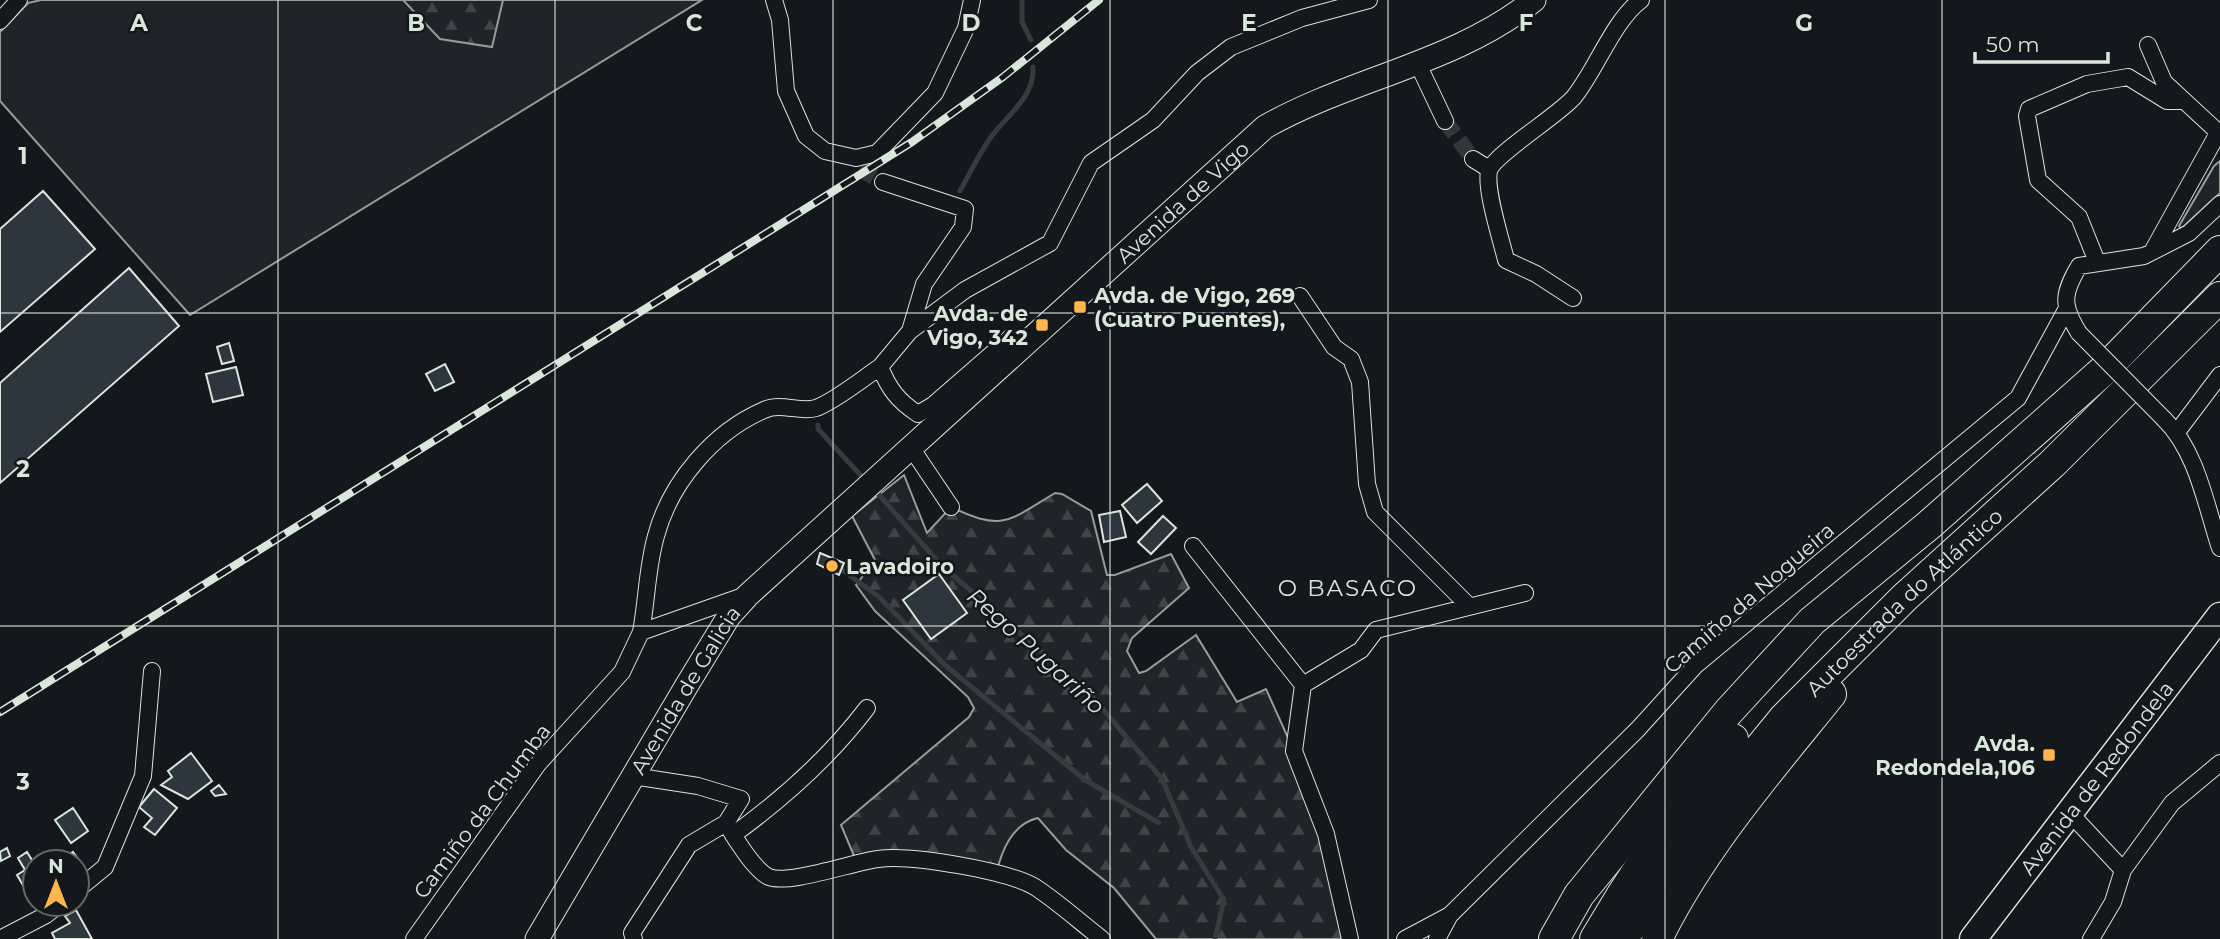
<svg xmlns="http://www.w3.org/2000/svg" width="2220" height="939" font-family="Montserrat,sans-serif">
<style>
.grass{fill:#202428;stroke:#939e99;stroke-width:2}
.forest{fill:url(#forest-firs);stroke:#939e99;stroke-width:2}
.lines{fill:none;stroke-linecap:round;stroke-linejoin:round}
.stream{stroke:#363b3e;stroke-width:5}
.building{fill:#2c363c;stroke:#d8e6dc;stroke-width:2}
.minor-tunnel{stroke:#313739;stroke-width:16;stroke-dasharray:16 8;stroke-linecap:butt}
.minor-casing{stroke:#d8e6dc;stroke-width:18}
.secondary-casing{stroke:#d8e6dc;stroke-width:25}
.trunk-casing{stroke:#d8e6dc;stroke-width:29}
.motorway-casing{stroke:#d8e6dc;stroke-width:32}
.minor{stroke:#14181c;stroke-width:16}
.secondary{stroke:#14181c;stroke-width:23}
.trunk{stroke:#14181c;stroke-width:26}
.motorway{stroke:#14181c;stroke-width:30}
.rail-casing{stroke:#d8e6dc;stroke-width:8}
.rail{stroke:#14181c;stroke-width:5;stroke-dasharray:16;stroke-linecap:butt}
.minor-bridge-casing{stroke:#d8e6dc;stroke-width:18;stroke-linecap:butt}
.minor-bridge{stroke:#14181c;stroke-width:16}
.grid{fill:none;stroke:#d8e6dc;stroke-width:2;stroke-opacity:0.55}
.poi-dot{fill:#ffb74d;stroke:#14181c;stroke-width:2.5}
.labels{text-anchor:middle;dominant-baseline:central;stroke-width:5;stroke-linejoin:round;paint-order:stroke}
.street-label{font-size:21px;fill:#d8e6dc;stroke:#14181c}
.poi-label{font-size:21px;font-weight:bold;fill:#d8e6dc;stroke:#14181c;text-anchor:start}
.neighbourhood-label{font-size:23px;letter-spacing:2px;fill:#d8e6dc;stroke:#14181c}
.water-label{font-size:23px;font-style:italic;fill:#d8e6dc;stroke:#14181c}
.grid-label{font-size:23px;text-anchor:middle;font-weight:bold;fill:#d8e6dc;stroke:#14181c;stroke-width:5;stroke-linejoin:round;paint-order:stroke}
</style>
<defs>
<pattern id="forest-firs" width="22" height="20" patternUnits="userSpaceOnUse" patternTransform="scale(1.75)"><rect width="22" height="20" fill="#202428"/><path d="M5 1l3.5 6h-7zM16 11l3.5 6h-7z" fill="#404447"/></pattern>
</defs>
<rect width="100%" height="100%" fill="#14181c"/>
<path class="grass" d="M41 0H702L190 315 0 101V32L28 3Z
M2220 161V193L2181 229 2179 226 2214 166Z"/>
<path class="forest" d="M403 0H503L492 47 440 39Z
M904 475 927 533 951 507C1004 532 1008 521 1055 493L1062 494 1091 511 1107 575H1115L1171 554 1189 588 1132 638 1127 651 1139 673 1146 671 1196 635 1237 702 1266 689 1294 751 1350 939H1156L1114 888 1066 850 1038 818C1012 824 1002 850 996 874L911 858 857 863 841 825 969 717 974 708 968 697 875 611 856 585 875 560 852 516Z"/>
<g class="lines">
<path class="stream" d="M1022 0V22L1031 40
M960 191C970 173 979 154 991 137 1007 115 1035 97 1033 67
M818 425V429L866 481
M873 488 940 564 1090 694 1162 779 1191 847 1224 900 1215 939
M841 569 879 597 946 666 1085 780 1159 823"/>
</g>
<path class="building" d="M43 191 95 249 0 332V229Z
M129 268 179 326 0 483V383Z
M229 343 234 361 222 364 217 347Z
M445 364 454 382 435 391 426 374Z
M236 367 243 395 213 402 206 374Z
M1147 484 1162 501 1137 523 1122 505Z
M1120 511 1126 537 1104 542 1099 515Z
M1163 516 1176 528 1151 554 1138 542Z
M820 553 844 563 839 575 817 564Z
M939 574 967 613 931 639 903 600Z
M191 753 212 781 188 799 161 785 172 777 168 771Z
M219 785 226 794 215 796 211 791Z
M154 789 177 808 155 835 144 827 152 818 139 807Z
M73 808 88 831 71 843 55 820Z
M7 848 10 856 1 861 0 852Z
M27 852 35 865V904H50L38 911 17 875 25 870 18 858Z
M73 852 83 866 77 871V862L60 861Z
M76 910 92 939H55L52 933 70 923 65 916Z"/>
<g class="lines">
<path class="minor-tunnel" d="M1445 121 1473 159
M860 169 883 182"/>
<defs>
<path id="minor" d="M774 0 780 20 786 91 806 136 825 151 856 158 877 153 935 93 966 28 972 0
M0 21 19 0
M2148 45 2164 82 2220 134
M1417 62 1445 121
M1473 159 1489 169
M883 182 965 209 963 227 924 284 910 331 880 367C889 389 898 401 918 414L933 405 1010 338 1029 341
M2152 252 2218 133
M2097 262 2079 217 2038 180 2027 116 2029 109 2087 84 2128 77 2167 101H2183
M1300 296 1334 347 1351 359 1360 382 1367 484 1375 512 1468 605
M1573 298 1536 274 1506 260C1501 239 1485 190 1489 171 1493 155 1559 115 1574 97 1596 70 1613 21 1641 0
M910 331 965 290 1050 243 1091 163 1153 120 1197 73 1231 47 1302 18 1369 0
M2079 333C2062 305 2062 295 2079 266L2144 256 2189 233 2220 204
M2164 419C2197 451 2206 506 2220 548
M2177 432 2220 375
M912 449 951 507
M1193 546 1303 685
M641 632C647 600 647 567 656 536 670 483 713 432 764 410 781 402 800 413 816 408 835 401 862 379 880 367
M633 776 698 786 741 799 726 823C734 837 755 871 769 877 788 885 854 862 878 859 910 854 1008 871 1035 887 1058 902 1080 922 1102 939
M2068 811 2123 870 2113 902 2091 939
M733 835C784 798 829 758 867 708
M2123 870 2172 803 2220 763
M77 890 105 867 143 776 152 671
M0 939 46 915 60 904
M414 939 538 764 622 672 641 632 746 595
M634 939 632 933 689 845 726 823
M1350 939 1326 834 1294 751 1303 685 1361 650 1376 630 1525 593
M1405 939 1450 915
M1437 939 1450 915 1638 729 1696 665 2018 398 2066 310"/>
<g id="secondary">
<path id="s1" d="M537 939 687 685 729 616 748 595 1265 127C1351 78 1456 63 1534 0"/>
</g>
<g id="trunk">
<path id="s2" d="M1973 939 2220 616"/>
</g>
<g id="motorway">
<path d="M1554 939 1579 895 1729 711 1812 621 1929 525 2104 370 2220 251"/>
<path d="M1595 939C1636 869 1682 802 1733 739"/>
<path id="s3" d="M1623 939 1690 833 1784 718 1905 597 2052 464 2220 297"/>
<path d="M1657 939C1701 849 1768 772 1831 694"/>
</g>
</defs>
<use href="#minor" class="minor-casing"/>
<use href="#secondary" class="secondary-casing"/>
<use href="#trunk" class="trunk-casing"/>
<use href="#motorway" class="motorway-casing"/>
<use href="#minor" class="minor"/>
<use href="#secondary" class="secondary"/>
<use href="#trunk" class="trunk"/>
<use href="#motorway" class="motorway"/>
<defs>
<path id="rail" d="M0 712 912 142 1003 77 1099 0"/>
</defs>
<use href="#rail" class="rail-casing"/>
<use href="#rail" class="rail"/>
<defs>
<path id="minor-bridge" d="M2079 333 2164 419"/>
</defs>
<use href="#minor-bridge" class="minor-bridge-casing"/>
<use href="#minor-bridge" class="minor-bridge"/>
</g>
<path class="grid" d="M278 0V939M555 0V939M833 0V939M1110 0V939M1388 0V939M1665 0V939M1942 0V939M0 313H2220M0 626H2220"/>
<g class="poi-dot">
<rect x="1073" y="300" width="14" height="14" rx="3.5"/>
<rect x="1035" y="318" width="14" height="14" rx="3.5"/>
<circle cx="832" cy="566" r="7"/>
<rect x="2042" y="748" width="14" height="14" rx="3.5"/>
</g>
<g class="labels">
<g class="street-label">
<text stroke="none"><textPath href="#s1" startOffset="990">Avenida de Vigo</textPath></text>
<text transform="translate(1749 598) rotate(-41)">Camiño da Nogueira</text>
<text stroke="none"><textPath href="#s3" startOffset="441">Autoestrada do Atlántico</textPath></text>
<text stroke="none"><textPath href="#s1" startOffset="290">Avenida de Galicia</textPath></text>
<text stroke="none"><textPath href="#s2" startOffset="203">Avenida de Redondela</textPath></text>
<text transform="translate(482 811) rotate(-53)">Camiño da Chumba</text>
</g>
<g class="poi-label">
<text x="1094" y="295">Avda. de Vigo, 269<tspan x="1094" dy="24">(Cuatro Puentes),</tspan></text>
<text x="1028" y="313" text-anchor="end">Avda. de<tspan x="1028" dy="24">Vigo, 342</tspan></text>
<text x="846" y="566">Lavadoiro</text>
<text x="2035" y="743" text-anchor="end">Avda.<tspan x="2035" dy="24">Redondela,106</tspan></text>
</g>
<g class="neighbourhood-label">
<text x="1348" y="588">O BASACO</text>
</g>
<g class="water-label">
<text transform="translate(1036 651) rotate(42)">Rego Pugariño</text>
</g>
</g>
<g class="grid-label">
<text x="139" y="31">A</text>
<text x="416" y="31">B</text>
<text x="694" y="31">C</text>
<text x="971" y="31">D</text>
<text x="1249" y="31">E</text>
<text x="1526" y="31">F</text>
<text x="1804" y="31">G</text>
<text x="23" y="164">1</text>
<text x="23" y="477">2</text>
<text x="23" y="790">3</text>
</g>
<g transform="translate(56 883)"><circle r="33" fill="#14181c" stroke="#626a69" stroke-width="2"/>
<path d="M0-5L12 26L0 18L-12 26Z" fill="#ffb74d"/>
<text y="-10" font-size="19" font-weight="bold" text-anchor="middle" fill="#d8e6dc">N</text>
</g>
<path d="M1975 52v10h133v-10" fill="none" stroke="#d8e6dc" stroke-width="3.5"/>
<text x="1986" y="52" font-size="21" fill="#d8e6dc" stroke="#14181c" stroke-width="5" paint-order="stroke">50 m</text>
</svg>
